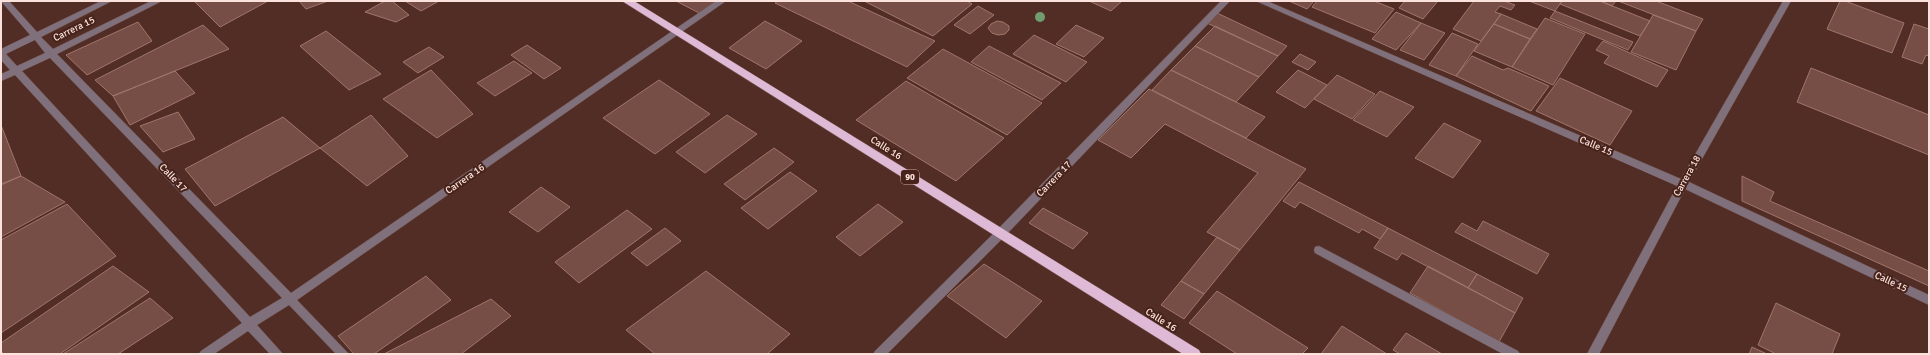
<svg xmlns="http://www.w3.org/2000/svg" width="1930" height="355" font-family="Signika,sans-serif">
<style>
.building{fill:#774e45;stroke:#a0756b}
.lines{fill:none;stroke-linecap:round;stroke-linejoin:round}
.minor-casing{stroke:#6d4a42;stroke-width:1}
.highway-casing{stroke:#6d4a42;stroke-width:1}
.minor{fill:#7f707c;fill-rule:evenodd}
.highway{fill:#dfbad7;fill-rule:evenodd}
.tree{fill:#6f9d6f}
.labels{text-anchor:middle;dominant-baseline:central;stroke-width:4;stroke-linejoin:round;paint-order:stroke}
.shield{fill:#47231b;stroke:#c5a9a2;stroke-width:1}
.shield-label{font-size:9px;font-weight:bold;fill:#fbe2dc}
.street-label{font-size:10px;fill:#fbe2dc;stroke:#47231b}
</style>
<rect width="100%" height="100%" fill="#522d25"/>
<path class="building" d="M268 1 220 27 195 2 196 1Z
M299 1H328L306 9Z
M385 1H392L409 15 396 22 365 12Z
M405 1H439L421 11Z
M676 1H716L699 13Z
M778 1H848L935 41 907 67 775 3Z
M864 1H967L972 4 933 36Z
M1089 1H1122L1111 11Z
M1289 1H1314L1307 9Z
M1317 1H1374L1394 9 1375 33 1312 7Z
M1405 1H1438L1423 19 1399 8Z
M1474 1H1504L1515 5 1511 10 1500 6 1495 12 1501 14 1481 41 1453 29Z
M1529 1H1562L1555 11Z
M1562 1H1600L1650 21 1640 36 1560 4Z
M1600 1H1616L1612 6Z
M1618 1H1656L1703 19 1696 31Z
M1840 1H1845L1904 23 1892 53 1827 29Z
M978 6 994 15 970 34 954 25Z
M1555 11 1633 42 1628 50 1550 18Z
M1396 12 1421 23 1396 50 1372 39Z
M1217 13 1287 46 1278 56 1207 23Z
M1501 14 1537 29 1530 39 1494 24Z
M1653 15 1696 31 1676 70 1631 52Z
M1545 18 1585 34 1553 85 1512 67Z
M765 21 802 41 766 69 729 48Z
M997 21 1003 22 1009 26V30L1005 34 998 35 992 33 988 28 991 24Z
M138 22 152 41 87 75 66 55Z
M1421 23 1445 33 1424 60 1400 50Z
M1494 24 1530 39 1512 67 1474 51Z
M1914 24 1929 29V56L1926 55 1922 64 1902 57Z
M203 25 229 49 113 96 95 80Z
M1076 25 1104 38 1084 57 1056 44Z
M1215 26 1278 56 1259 77 1195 46Z
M326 31 381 74 349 90 300 46Z
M1452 33 1478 44 1456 76 1429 65Z
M1034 35 1087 62 1066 82 1013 54Z
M1603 41 1668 70 1657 87 1604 63 1609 56 1596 50Z
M527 45 561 68 544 79 511 55Z
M989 46 1061 83 1042 100 971 62Z
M1195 46 1259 77 1236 102 1171 70Z
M429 47 444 57 418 73 403 62Z
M943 49 1042 103 1007 135 907 78Z
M1300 54 1316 62 1308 70 1292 62Z
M1472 56 1503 70 1508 68 1549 86 1531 111 1456 76Z
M514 61 532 73 495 96 477 83Z
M1811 68 1929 115V155L1797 102Z
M431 70 473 114 437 138 383 99Z
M1171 70 1236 102 1265 117 1246 138 1152 90Z
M1298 70 1327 85 1305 108 1276 92Z
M175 71 195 93 130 125 113 96Z
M1337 75 1375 94 1352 119 1314 99Z
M1560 78 1632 111 1610 145 1536 111Z
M659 80 710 114 655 154 603 118Z
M906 81 1004 138 956 181 856 120Z
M1149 89 1306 169 1240 250 1207 232 1258 173 1165 124 1131 158 1098 140Z
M1380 91 1414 107 1387 137 1353 120Z
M178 112 195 139 163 152 140 126Z
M371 115 408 156 367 186 320 148Z
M727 115 757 134 705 173 676 152Z
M283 117 320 148 215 206 185 169Z
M1444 123 1481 141 1453 178 1415 158Z
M1 125 21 176 1 184Z
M774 148 794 162 745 200 724 184Z
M790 172 817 191 768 229 741 208Z
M21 176 65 202 1 237V185Z
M1742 176 1774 192 1770 201 1929 271V286L1742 201Z
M1299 182 1388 228 1380 239 1362 229 1359 233 1300 202 1295 208 1283 201Z
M541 187 570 207 538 232 509 212Z
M67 204 116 256 1 333V240Z
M878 204 903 222 860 256 836 237Z
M1043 208 1088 233 1073 249 1029 223Z
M627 210 652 229 579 283 555 262Z
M1483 221 1549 254 1537 274 1455 232 1462 223 1477 231Z
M665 228 681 241 647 266 631 253Z
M1388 228 1477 274 1468 288 1402 253 1397 260 1374 248Z
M1217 237 1240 250 1204 294 1181 281Z
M984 264 1042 301 1006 338 947 296Z
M113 266 149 292 60 354H4L1 351V343Z
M1428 266 1515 313 1499 342 1410 293Z
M706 271 790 334 767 354H655L626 330Z
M1477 274 1523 298 1515 313 1468 288Z
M426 276 451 300 374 354H354L338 336Z
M1181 281 1204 294 1184 319 1161 305Z
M1217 291 1308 348 1302 354H1237L1189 323Z
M150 298 173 318 118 354H63Z
M491 299 511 316 461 354H384Z
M1776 303 1840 334 1832 354H1776L1758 345Z
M1342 326 1387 354H1321Z
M1406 333 1442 354H1400L1393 350Z
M1752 347 1767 354H1749Z"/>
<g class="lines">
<defs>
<path id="minor" d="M1 1H9L37 32 101 1H112L41 37 53 49 151 1H162L57 54 291 293 716 1H726L297 300 349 354H336L289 305 257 325 283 354H270L248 331 214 354H199L201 351 242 323 15 75 1 81V74L10 70 1 60V49L30 35ZM35 40 45 53 17 66 6 54ZM50 58 282 298 250 317 22 71Z
M1221 1H1230L1004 237 887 354H873L875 351 996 231Z
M1256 1H1267L1681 179 1783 1H1791L1689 182 1929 295V305L1685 189 1599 354H1587L1677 186Z
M1319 246 1518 351 1520 354H1503L1315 253 1314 250 1315 247Z"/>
<path id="highway" d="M622 1H634L1199 350 1201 354H1183Z"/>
</defs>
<use href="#minor" class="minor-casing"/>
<use href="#highway" class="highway-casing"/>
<use href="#minor" class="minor"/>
<use href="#highway" class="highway"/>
</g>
<circle class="tree" cx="1040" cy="17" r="5"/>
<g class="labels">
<rect class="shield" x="901" y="170" width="18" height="14" rx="3"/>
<g class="shield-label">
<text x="910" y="177">90</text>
</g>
<g class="street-label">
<text transform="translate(74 29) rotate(-26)">Carrera 15</text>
<text transform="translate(1596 146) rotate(23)">Calle 15</text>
<text transform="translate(886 148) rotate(32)">Calle 16</text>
<text transform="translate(1687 176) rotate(-61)">Carrera 18</text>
<text transform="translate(173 178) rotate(46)">Calle 17</text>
<text transform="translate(465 179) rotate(-35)">Carrera 16</text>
<text transform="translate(1054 179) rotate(-46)">Carrera 17</text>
<text transform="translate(1891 282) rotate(25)">Calle 15</text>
<text transform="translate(1161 320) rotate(32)">Calle 16</text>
</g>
</g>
<rect width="1930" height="355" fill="none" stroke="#fbe2dc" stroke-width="4"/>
</svg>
